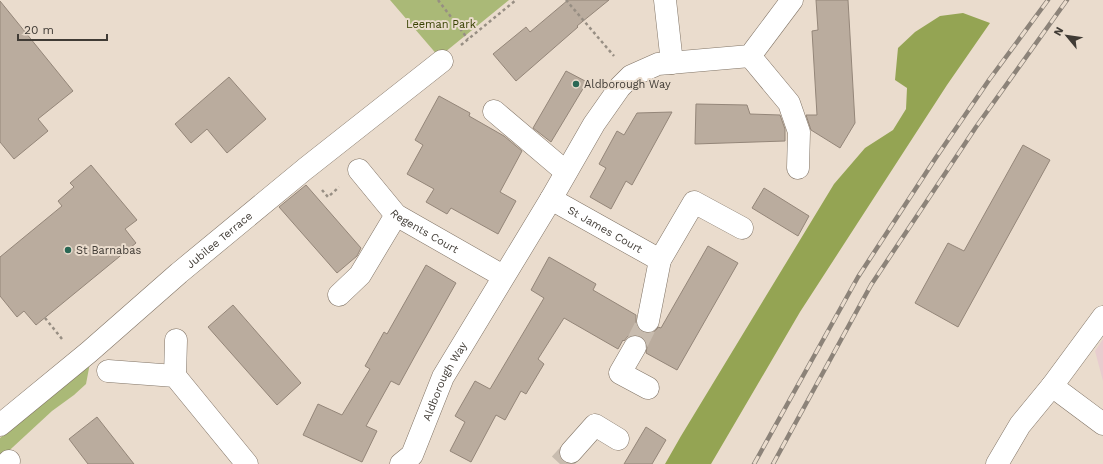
<svg xmlns="http://www.w3.org/2000/svg" width="1103" height="464" font-family="'Work Sans',sans-serif">
<style>
.commercial{fill:#e8cdcf}
.green{fill:#aab977}
.forest{fill:#94a453}
.building{fill:#baac9e;stroke:#948679}
.lines{fill:none;stroke-linecap:round;stroke-linejoin:round}
.minor-tunnel{stroke:#c8bcaf;stroke-width:22;stroke-dasharray:22 11;stroke-linecap:butt}
.minor-casing{stroke:#817466;stroke-width:23}
.path{stroke:#978e83;stroke-width:2.5;stroke-dasharray:3 3;stroke-linecap:butt}
.minor{stroke:#fff;stroke-width:22}
.rail-casing{stroke:#8c8379;stroke-width:4.5}
.rail{stroke:#eadccd;stroke-width:3;stroke-dasharray:9;stroke-linecap:butt}
.poi-dot{fill:#2a6855;stroke:#eadccd;stroke-width:1.5}
.labels{text-anchor:middle;dominant-baseline:central;stroke-width:4;stroke-linejoin:round;paint-order:stroke}
.park-label{font-size:11px;fill:#374000;stroke:#eadccd}
.poi-label{font-size:11px;fill:#403b35;stroke:#eadccd;text-anchor:start}
.street-label{font-size:11px;fill:#403b35;stroke:#eadccd}
</style>
<rect width="100%" height="100%" fill="#eadccd"/>
<path class="commercial" d="M1103 339V381L1095 351Z"/>
<path class="green" d="M390 0H509L439 57Z
M90 363 86 384 74 395 52 411 0 459V438Z"/>
<path class="forest" d="M963 13 990 23 947 85 800 312 711 464H665L681 436 834 184 865 148 893 130 906 109 907 88 895 80 898 48 915 32 940 16Z"/>
<path class="building" d="M568 0H609L577 26 578 27 516 81 493 54 526 27 530 32Z
M816 0H848L855 123 840 148 811 130 806 115H817L812 31 818 30Z
M0 1 73 91 38 119 48 131 14 159 0 142Z
M566 71 587 82 551 142 533 128Z
M229 77 266 119 227 153 207 129 191 143 175 124Z
M439 96 470 113 469 116 504 136 522 151 500 192 516 201 498 234 451 208 447 214 426 202 434 189 407 174 423 145 415 140Z
M696 104 747 105 750 114 780 115 785 129V141L695 144Z
M672 112 632 185 626 181 611 209 590 197 606 168 599 164 617 131 624 135 637 113Z
M1023 145 1050 160 958 327 915 303 948 243 964 251Z
M91 165 137 220 125 229 136 243 36 325 24 311 17 317 0 296V257L62 206 58 201 74 187 70 183Z
M306 185 361 248 357 256 337 273 279 207Z
M764 188 809 216 798 236 752 208Z
M708 246 738 263 677 370 646 353 647 347 646 341 641 336 635 335 628 336 624 341 623 340 618 349 564 318 538 359 544 364 526 394 521 391 505 420 496 415 471 462 450 451 465 422 455 416 475 381 490 389 544 298 531 290 549 257 596 284 593 290 636 315V325L640 330 645 333H652L657 329 658 327 661 328Z
M426 265 456 283 416 354 399 385 391 381 366 426 377 431 362 462 303 435 318 404 342 415 370 369 365 366 384 332 387 334Z
M233 305 301 383 277 405 208 327Z
M97 417 134 464H88L69 439Z
M646 427 666 440 652 464H624Z"/>
<g class="lines">
<path class="minor-tunnel" d="M635 347 648 321
M560 464 571 452"/>
<defs>
<g id="minor">
<path d="M665 0 672 63"/>
<path d="M750 56 789 103 799 132 798 168"/>
<path d="M494 111 566 172"/>
<path id="s1" d="M359 170 396 215 503 276"/>
<path id="s2" d="M551 199 660 260"/>
<path d="M339 295 360 275 396 215"/>
<path d="M648 321 660 260 694 202 742 228"/>
<path d="M635 347 620 373 648 388"/>
<path d="M108 371 175 376 247 464"/>
<path d="M175 376 176 340"/>
<path d="M1052 386 1103 424"/>
<path id="s3" d="M0 425 89 352 179 273 305 169 442 61"/>
<path d="M571 452 595 425 618 439"/>
<path d="M6 464 9 461"/>
<path id="s4" d="M401 464 412 455 443 377 551 199 594 124 620 87 631 76 658 64 750 56 792 0"/>
<path d="M997 464 1020 425 1052 386 1103 317"/>
</g>
</defs>
<use href="#minor" class="minor-casing"/>
<path class="path" d="M438 0 468 39
M566 0 614 56
M461 45 516 0
M322 190 328 197 339 187
M45 318 62 339"/>
<use href="#minor" class="minor"/>
<defs>
<path id="rail" d="M754 464 858 277 935 159 989 80 1048 0
M773 464 871 285 976 127 1067 0"/>
</defs>
<use href="#rail" class="rail-casing"/>
<use href="#rail" class="rail"/>
</g>
<g class="poi-dot">
<circle cx="576" cy="84" r="4"/>
<circle cx="68" cy="250" r="4"/>
</g>
<g class="labels">
<g class="park-label">
<text x="441" y="24">Leeman Park</text>
</g>
<g class="poi-label">
<text x="584" y="84">Aldborough Way</text>
<text x="76" y="250">St Barnabas</text>
</g>
<g class="street-label">
<text stroke="none"><textPath href="#s1" startOffset="91">Regents Court</textPath></text>
<text stroke="none"><textPath href="#s2" startOffset="62">St James Court</textPath></text>
<text stroke="none"><textPath href="#s3" startOffset="287">Jubilee Terrace</textPath></text>
<text stroke="none"><textPath href="#s4" startOffset="95">Aldborough Way</textPath></text>
</g>
</g>
<g transform="translate(1067 36) rotate(299)" stroke="#eadccd" stroke-width="3" paint-order="stroke">
<path d="M0-3L7 15L0 10L-7 15Z" fill="#403b35"/>
<text y="-6" font-size="11" font-weight="bold" text-anchor="middle" fill="#403b35">N</text>
</g>
<path d="M18 34v6h89v-6" fill="none" stroke="#403b35" stroke-width="2"/>
<text x="24" y="34" font-size="12" fill="#403b35" stroke="#eadccd" stroke-width="3" paint-order="stroke">20 m</text>
</svg>
